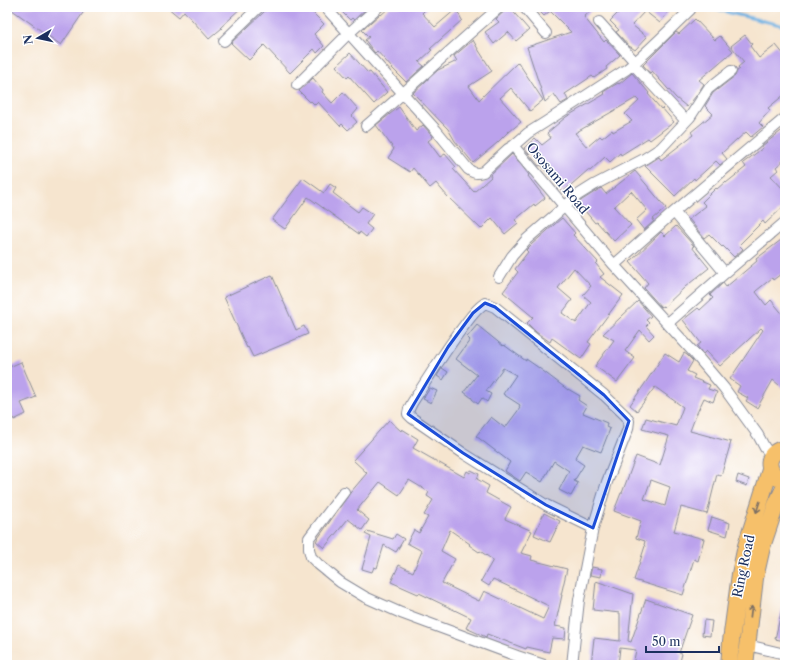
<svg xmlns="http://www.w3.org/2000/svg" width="792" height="672" font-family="'Libre Caslon Text',serif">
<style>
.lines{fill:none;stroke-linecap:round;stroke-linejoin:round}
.stream{stroke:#6db1e3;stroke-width:3}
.building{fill:#bba2ec;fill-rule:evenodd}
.minor-casing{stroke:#888a96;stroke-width:12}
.primary-casing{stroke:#888a96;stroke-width:18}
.minor{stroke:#fff;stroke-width:10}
.primary{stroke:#f6c06b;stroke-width:16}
.oneway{stroke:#7e7064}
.marked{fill:#1d4ed8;fill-opacity:0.2;stroke:#1d4ed8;stroke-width:3;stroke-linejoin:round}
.labels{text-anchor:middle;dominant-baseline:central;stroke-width:3;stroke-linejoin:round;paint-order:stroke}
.street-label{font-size:13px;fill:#1b2f5e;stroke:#fff}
</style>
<rect width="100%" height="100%" fill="#fff"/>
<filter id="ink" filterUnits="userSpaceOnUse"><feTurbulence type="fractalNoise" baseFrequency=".025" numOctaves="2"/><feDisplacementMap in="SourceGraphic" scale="8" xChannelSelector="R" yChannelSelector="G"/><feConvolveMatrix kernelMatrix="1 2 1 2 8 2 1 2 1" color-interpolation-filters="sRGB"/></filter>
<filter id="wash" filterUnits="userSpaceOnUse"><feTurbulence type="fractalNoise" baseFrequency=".012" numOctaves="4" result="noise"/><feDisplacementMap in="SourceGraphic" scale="16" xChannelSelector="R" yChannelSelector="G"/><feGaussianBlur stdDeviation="0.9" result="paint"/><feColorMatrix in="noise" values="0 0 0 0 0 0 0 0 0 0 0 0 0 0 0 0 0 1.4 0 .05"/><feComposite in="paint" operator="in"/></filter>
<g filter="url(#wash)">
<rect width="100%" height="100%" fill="#f6e5cf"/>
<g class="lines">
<path class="stream" d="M711 7 730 13 785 26"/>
</g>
<g id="blocks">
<path class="building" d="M8 7H87L61 45Z
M167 7H242L231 17H232L221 27 222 28 209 39 184 11 179 17Z
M265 7H281L286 12 292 7H318L312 12 324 24 314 34 324 46 317 53 314 49 290 73 264 45 249 60 231 43 264 12Z
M337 7H368L354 20 352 18 350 20Z
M390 7H428L422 13 435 27 456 9 462 20 430 49 432 50 419 62 424 66 406 82 392 68 377 51 375 53 374 52 365 40 369 37 362 30 380 14 381 15Z
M509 7 529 30 516 41 508 32 494 44 485 32 499 22 496 19Z
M535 7H595L584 17 604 42 606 40 620 55 606 67 607 69 594 78 592 76 565 94 568 100 561 104 554 94 545 102 527 47 571 32 550 11 544 16Z
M624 7H672L660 23 645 11 632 25 647 37 635 50 631 47H630L616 32 619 30 610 21Z
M695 19 715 40 720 36 733 51 699 80 704 84 696 96 687 107 676 98 652 71 650 73 643 65 676 32 679 34Z
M745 35 752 44 750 46 759 58 776 45 785 56V94L768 108 770 110 759 123 763 127 751 137 746 132 737 140V139L722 153 727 159 720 165 716 161 695 180 694 178 675 196 645 166 659 157 661 160 693 135 691 132 713 114 705 106 713 93 735 76 737 71 740 69 738 67 744 62 731 46Z
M473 40 478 49 492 71 469 86 479 100 518 62 543 100 530 111 511 88 500 98 521 122 509 132V131L497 143 473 163 455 141 448 129 413 93 438 70 457 61 454 56Z
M350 53 368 73 370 72 387 92 374 104 349 76 347 78 336 66Z
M632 73 649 93 648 94 661 109 662 108 674 122 650 140 648 138 621 155 620 153 610 162 605 157 590 171 588 170 563 192 541 165 539 166 524 148 535 138 542 145 551 138 547 133 566 117 605 94 603 92 618 83 619 84ZM636 98 639 101 625 114 632 121 613 132 612 130 602 138 600 136 587 147 575 133Z
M313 78 323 90 322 92 332 103 343 92 358 109 352 116 357 122 348 130 342 124 340 126 318 102 315 105 311 101 310 102 299 91Z
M399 107 416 131 423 125 431 134 433 137 428 141 440 157 445 154 456 167 453 169 474 192 491 177 490 175 512 154 529 175 528 176 545 198 535 206 534 204 515 220 518 223 505 234 492 218 481 229 448 197 436 183 430 188 413 168 410 172 388 158 394 149 376 125Z
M785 128V159L776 167 778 170 771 176 785 191V205L765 224 763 221 739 245 743 249 734 257 723 246 722 247 709 234 704 238 689 219 706 206 702 202 716 188 717 189 725 182 726 183 746 167 743 163 763 148 762 146Z
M635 171 666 208 653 219 654 221 644 230 636 220 647 210 631 191 614 207 631 225 614 241 597 222 595 223 585 211 584 212 577 204 582 200 601 188 606 194Z
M303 178 324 193 330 184 336 188 333 193 358 212 362 207 373 214 366 224 372 229 366 237 360 232 359 234 308 197 285 229 272 220Z
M562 218 575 233 573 235 598 262 596 264 604 274 600 277 623 295 588 342 591 344 581 359 552 338 550 342 536 332 527 323 533 317 503 292 518 272 515 269 528 252 526 250 532 244ZM574 268 591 286 583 295 591 302 576 323 562 313 572 300 558 288Z
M676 226 694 246 692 247 709 268 685 287 664 307 663 306 661 307 644 288 648 283 630 262 661 232 665 236Z
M785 237V271L773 280 772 278 756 291H757L756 292 766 305 771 300 785 317V390L773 380 757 408 746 401 748 398 737 392 740 386 730 379 763 330 761 328 720 366 706 351 703 354 697 346 701 343 683 320 698 308 700 310 713 298 710 295 723 283 726 287 757 261 756 259Z
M272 275 296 330 304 326 308 334 253 357 248 347 247 348 224 297Z
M638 301 651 316 646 320 649 323 646 326 654 335 649 340 640 330 625 351 635 358 617 382 595 366 614 340 603 334Z
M477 325 503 346 504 345 526 361V359L539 368 568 390V389L580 396 578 400 587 406 583 413 607 423 606 427 610 429 601 452 583 445 575 459 584 465 574 481 578 483 571 496 559 490 569 471 554 461 542 482 526 472 520 481 505 471 510 462 476 436 491 417 505 428 520 408 519 407 520 405 503 394 516 375 503 368 486 391 491 394 487 402 482 398 478 404 472 399V398L464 392 477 375 456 359 470 340 467 337Z
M665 353 679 362 684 353 687 355 693 361 687 371 695 375 693 378 710 385 708 389 717 392 713 402 704 398 696 415 690 431 731 442 721 476 717 474 707 514 681 507 674 531 704 539 698 561 694 559 683 595 634 580 645 546 644 545 645 541 636 538 641 521 614 511 621 493H622L636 456 660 465 669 436 642 429 646 418 676 426 683 407 655 387 637 411 630 405 644 385ZM651 480 670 487 665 506 644 499Z
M21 362 36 397 21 403 26 414 14 420 7 404V368Z
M442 368 448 372 443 380 437 376Z
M430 388 437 391 431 403 423 399Z
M389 420 401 431 402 429 418 439 413 448 464 477 467 471 470 473 471 470 479 474 477 479 489 486 486 493 511 507 505 519 532 531 521 553 532 556 531 560 567 569 561 595H562L555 626 566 628 565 639 552 638 549 652 527 647 526 649 487 634 486 637 466 628 471 618 419 593 418 594 391 582 399 565 413 572 422 551 407 543 414 530 419 533 428 517 424 515 433 500 427 496 429 492 409 480 399 495 380 482 357 510 369 520 362 530 348 519 324 548 316 541 350 493 367 473 353 460ZM450 530 470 544 469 545 479 552 480 551 493 560 481 581 489 586 493 579 549 606 543 619 484 591 479 601 442 583 455 559 441 551Z
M738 475 749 479 747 486 736 482Z
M544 513 560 521 550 542 534 535Z
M712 517 730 523 727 536 708 530Z
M367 531 393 539 396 534 404 539 396 552 384 545 377 568 374 567 372 572 362 569 371 537 365 534Z
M592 567 602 569 601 577 590 575Z
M596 581 633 594 628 641 631 642 646 599 692 615 679 653 682 654 679 665H633L636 650 620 648 618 665H591L594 638 620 641V613L593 610Z
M782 609 785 610V641L775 639Z
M704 620 712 621 710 636 702 635Z"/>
</g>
</g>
<g filter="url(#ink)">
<use href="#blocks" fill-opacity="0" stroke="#888a96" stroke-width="1"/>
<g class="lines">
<defs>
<path id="minor" d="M325 7 436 130 468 169C473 173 476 174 483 172L508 149 513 146 515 148 614 265 696 355 724 388 758 435 765 448 772 455
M524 7 546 33
M599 22 635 62
M224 41 259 7
M633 64 686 121
M297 85 349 33 378 7
M366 126C411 87 454 46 500 7
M513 146 528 133 544 123 627 69C649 51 669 30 690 10
M674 212 725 273
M614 265 674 212 785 118
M499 277 512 256 527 239 578 195 594 185 644 159 661 148 690 117 708 89 731 71
M668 323 725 273 785 222
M344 492 309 538V549L311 557 318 564 340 582 365 597 401 613 517 656 544 665
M747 645 785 654
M572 665 579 600 593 528 607 482 628 429 629 421 626 416 604 395 495 307 485 303C474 310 468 321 460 331 443 354 428 378 412 403L409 409 408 414 412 418 463 453 546 505 593 528"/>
<path id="primary" d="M778 478C764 468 768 450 785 449
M729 665 731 641 740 574 746 546 770 470
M745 665 755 578 762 547 776 505 785 486"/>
</defs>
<use href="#minor" class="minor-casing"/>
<use href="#primary" class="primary-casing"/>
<use href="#minor" class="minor"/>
<use href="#primary" class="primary"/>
</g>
<defs><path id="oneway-shaft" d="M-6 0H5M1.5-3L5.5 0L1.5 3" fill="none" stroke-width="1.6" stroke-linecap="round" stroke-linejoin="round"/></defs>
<g class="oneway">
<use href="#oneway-shaft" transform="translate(758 507) rotate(108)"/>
<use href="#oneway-shaft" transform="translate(751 612) rotate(-83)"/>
</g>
</g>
<path class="marked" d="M485 303 495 307 604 395 629 421 593 528 546 505 463 453 408 414 448 347 473 313Z"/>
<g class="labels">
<g class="street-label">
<text transform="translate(558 178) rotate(50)">Ososami Road</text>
<text transform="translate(743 566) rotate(-78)">Ring Road</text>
</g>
</g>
<rect width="792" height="672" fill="none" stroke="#fff" stroke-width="24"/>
<g transform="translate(38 38) rotate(261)" stroke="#ffffff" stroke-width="3" paint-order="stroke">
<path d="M0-3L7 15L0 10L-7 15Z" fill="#1b2f5e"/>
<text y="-6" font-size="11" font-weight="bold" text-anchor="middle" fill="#1b2f5e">N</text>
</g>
<path d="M646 646v6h73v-6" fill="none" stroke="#1b2f5e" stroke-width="2"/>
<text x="652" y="646" font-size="12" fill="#1b2f5e" stroke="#ffffff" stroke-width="3" paint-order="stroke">50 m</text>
</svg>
